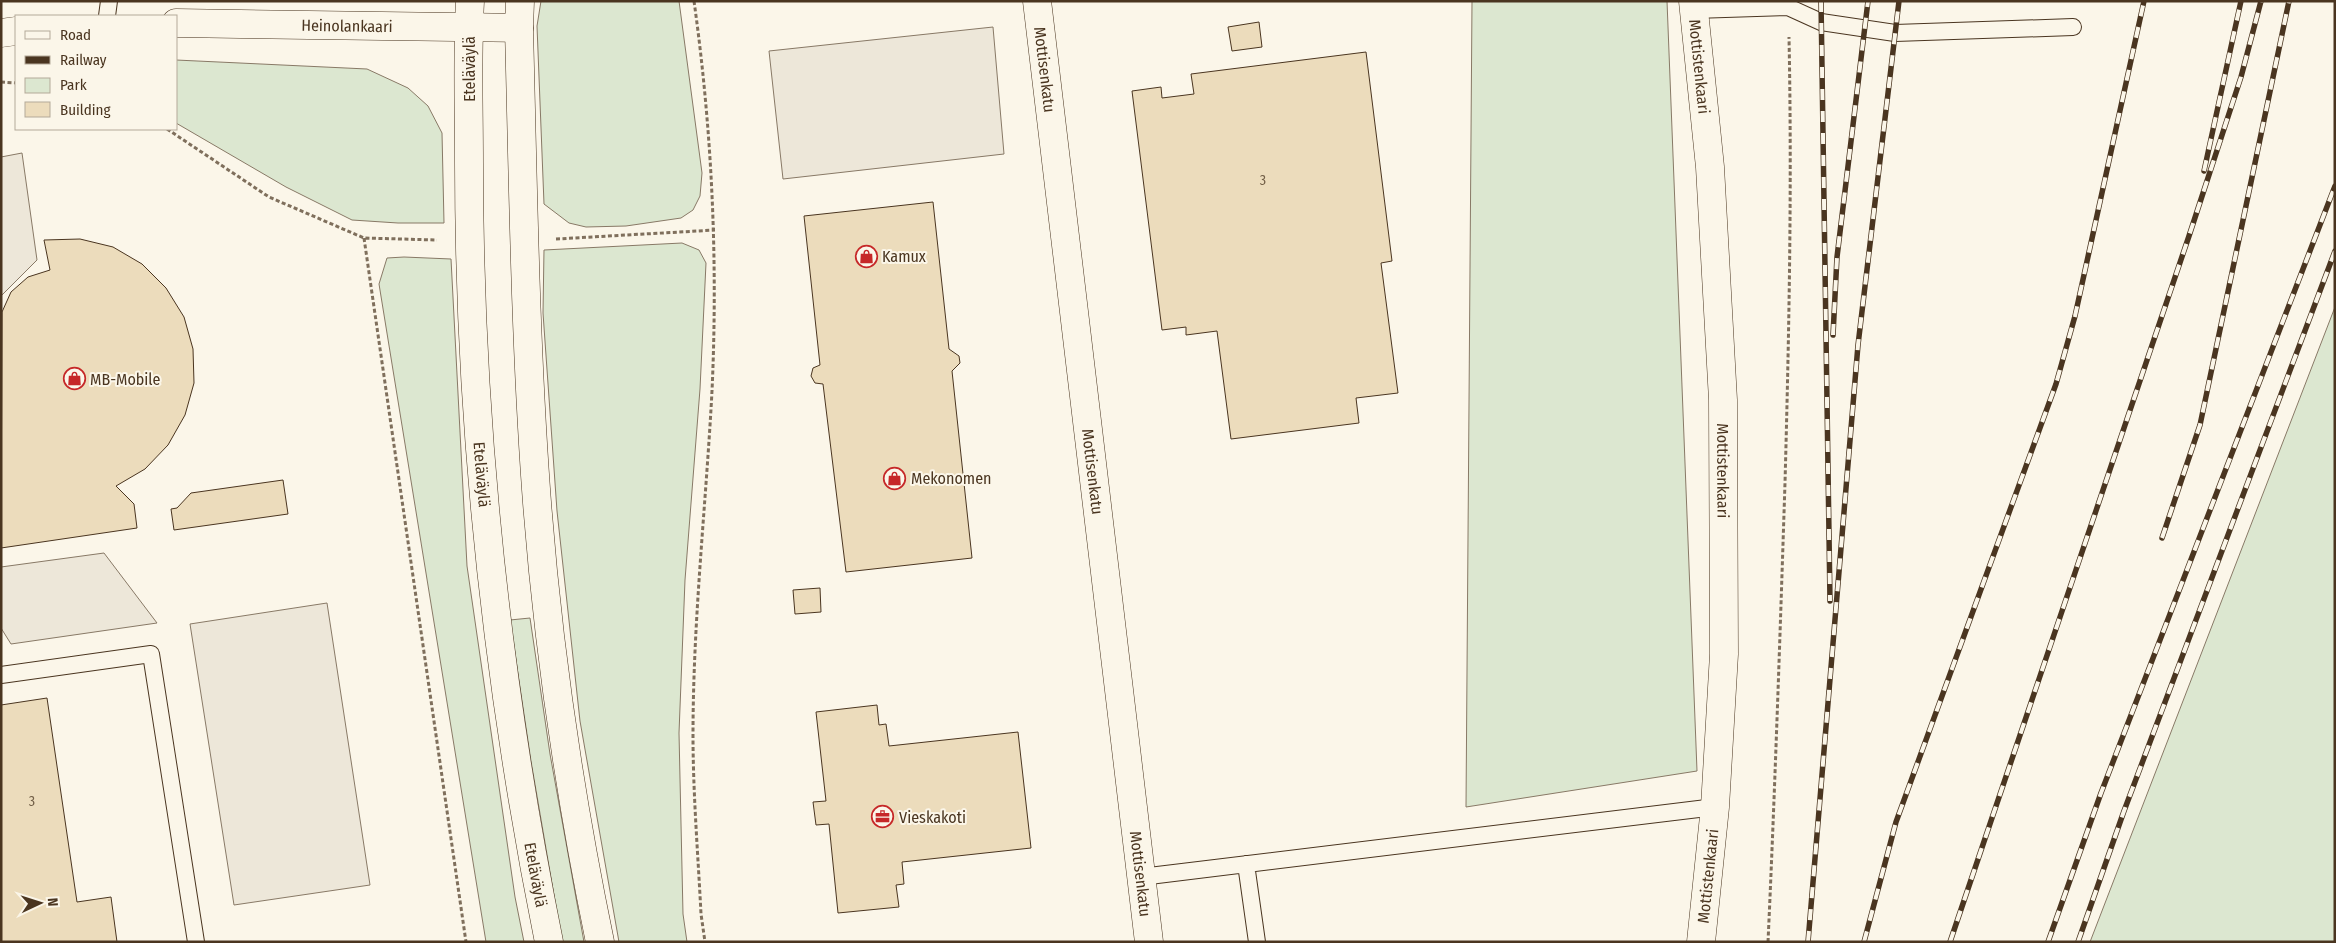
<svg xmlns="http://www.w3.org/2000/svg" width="2336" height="943" font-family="'Fira Sans Condensed',sans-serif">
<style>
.green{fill:#dce7d0;stroke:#887966}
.parking{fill:#ede7d9;stroke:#887966}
.building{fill:#ecdcbc;stroke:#4a3520}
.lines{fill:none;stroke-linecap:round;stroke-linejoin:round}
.service-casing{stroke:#4a3520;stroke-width:18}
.minor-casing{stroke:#4a3520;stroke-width:29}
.tertiary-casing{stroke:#4a3520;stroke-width:29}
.trunk-casing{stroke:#4a3520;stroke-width:29}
.path{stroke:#7f6f5c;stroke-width:3;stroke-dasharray:4 2.5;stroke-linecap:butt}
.service{stroke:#fbf6e9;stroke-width:16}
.minor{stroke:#fbf6e9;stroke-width:28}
.tertiary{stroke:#fbf6e9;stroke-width:28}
.trunk{stroke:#fbf6e9;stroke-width:28}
.rail-casing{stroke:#4a3520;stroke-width:5.5}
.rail{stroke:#fbf6e9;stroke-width:4;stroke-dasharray:11;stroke-linecap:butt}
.labels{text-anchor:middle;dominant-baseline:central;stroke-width:4;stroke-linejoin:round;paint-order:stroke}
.number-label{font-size:14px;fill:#725f47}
.street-label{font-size:16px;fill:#4a3520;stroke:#fbf6e9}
.poi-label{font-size:16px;fill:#4a3520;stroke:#fbf6e9;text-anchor:start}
</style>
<rect width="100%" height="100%" fill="#fbf6e9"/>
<path class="green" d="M541 1H679L702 173 700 196 693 210 681 218 626 226 586 227 569 223 544 204 537 26Z
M1472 1H1667L1697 771 1466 807Z
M176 60 367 69 408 88 428 106 442 133 444 223H398L352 220 286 187 176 123Z
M682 243 699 250 706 263 700 389 685 580 679 733 683 914 687 942H619L580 721 557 511 543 313 544 250Z
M404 257 451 259 467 566 515 897 524 942H486L379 284 387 258Z
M2335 307V942H2090Z
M530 618 550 754 584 942H562L531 761 510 620Z"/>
<path class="parking" d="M993 27 1004 154 783 179 769 51Z
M22 153 37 260 1 296V157Z
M104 553 157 623 11 644 1 628V567Z
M327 603 370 885 234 905 190 624Z"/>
<path class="building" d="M1259 22 1262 47 1232 51 1228 27Z
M1366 52 1392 261 1381 263 1398 393 1356 398 1359 423 1231 439 1217 331 1186 335V327L1162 330 1132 91 1161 87 1162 98 1194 94 1191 74Z
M933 202 949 349 959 356 960 363 952 371 972 558 846 572 823 384 815 383 811 376 813 368 820 365 804 216Z
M80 239 113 247 142 264 166 288 184 317 193 349 194 383 185 415 168 445 145 469 116 486 134 504 137 528 1 548 2 312 11 292 28 277 50 270 44 240Z
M283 480 288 514 174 530 171 509 177 508 191 493Z
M820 588 821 612 795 614 793 590Z
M47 698 77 902 111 897 117 942H1V705Z
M877 705 879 725 886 724 889 746 1018 732 1031 848 902 862 904 884 896 885 899 907 838 913 829 824 816 825 813 802 826 801 816 712Z"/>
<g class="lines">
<defs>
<path id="service" d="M1694 10 1788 7 1821 22 1895 33 2073 27
M107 16 109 1
M1 675 151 654 196 942
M1246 864 1257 942
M1141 877 1715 807"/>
<g id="minor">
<path id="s1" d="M1037 1 1149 942"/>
<path id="s2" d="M1693 1 1710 167 1723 400 1724 654 1715 807 1701 942"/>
</g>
<g id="tertiary">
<path id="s3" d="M176 23 519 28"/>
<path d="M1 33 16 31"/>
</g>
<g id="trunk">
<path id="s4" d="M470 1C467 55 469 109 469 163 469 424 497 685 549 942"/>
<path d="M520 1 519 28C523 182 525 336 536 489 547 641 569 792 600 942"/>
</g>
</defs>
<use href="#service" class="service-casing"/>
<use href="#minor" class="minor-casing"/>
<use href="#tertiary" class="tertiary-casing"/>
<use href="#trunk" class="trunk-casing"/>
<path class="path" d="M694 1C712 130 718 260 712 391 706 505 693 620 693 735 693 794 698 854 701 914L705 942
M1 82 16 83
M167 129 269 197 364 238 437 240
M364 238 466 942
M556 239 715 230
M1768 942C1775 789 1780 636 1785 483 1789 334 1792 186 1789 37"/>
<use href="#service" class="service"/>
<use href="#minor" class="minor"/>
<use href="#tertiary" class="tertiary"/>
<use href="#trunk" class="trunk"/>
<defs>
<path id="rail" d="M1821 1 1830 601
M2204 171 2241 1
M1833 335 1837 257 1868 1
M2162 538 2200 425 2289 1
M1808 942 1858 345 1899 1
M1864 942 1896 822 2056 384 2075 316 2144 1
M1950 942 2189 236 2241 77 2261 1
M2048 942 2101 793 2335 186
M2078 942 2124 811 2335 251"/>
</defs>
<use href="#rail" class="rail-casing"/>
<use href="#rail" class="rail"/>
</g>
<defs>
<symbol id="shop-ring" viewBox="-11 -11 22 22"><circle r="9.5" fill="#fbf6e9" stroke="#c62828" stroke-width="1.5"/><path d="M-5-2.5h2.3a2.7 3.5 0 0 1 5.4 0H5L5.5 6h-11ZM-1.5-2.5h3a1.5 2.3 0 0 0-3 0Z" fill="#c62828"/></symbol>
<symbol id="office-ring" viewBox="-11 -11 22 22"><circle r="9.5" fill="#fbf6e9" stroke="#c62828" stroke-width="1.5"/><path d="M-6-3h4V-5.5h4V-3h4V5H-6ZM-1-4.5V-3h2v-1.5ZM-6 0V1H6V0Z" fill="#c62828"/></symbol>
</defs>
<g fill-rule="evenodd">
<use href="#shop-ring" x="854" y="244" width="25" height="25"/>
<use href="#shop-ring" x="62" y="366" width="25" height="25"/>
<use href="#shop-ring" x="882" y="466" width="25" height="25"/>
<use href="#office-ring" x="870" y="804" width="25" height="25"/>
</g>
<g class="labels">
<g class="number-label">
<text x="1263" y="180">3</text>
<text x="32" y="801">3</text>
</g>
<g class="street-label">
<text stroke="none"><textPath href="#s3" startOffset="171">Heinolankaari</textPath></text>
<text stroke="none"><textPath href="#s2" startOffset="66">Mottistenkaari</textPath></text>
<text transform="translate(469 69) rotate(-90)">Eteläväylä</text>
<text stroke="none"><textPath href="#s1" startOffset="69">Mottisenkatu</textPath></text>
<text stroke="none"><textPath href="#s2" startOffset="471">Mottistenkaari</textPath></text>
<text stroke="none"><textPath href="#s1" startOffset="474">Mottisenkatu</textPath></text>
<text stroke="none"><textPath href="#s4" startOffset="474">Eteläväylä</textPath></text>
<text stroke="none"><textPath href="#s1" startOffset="879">Mottisenkatu</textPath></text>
<text stroke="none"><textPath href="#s4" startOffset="878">Eteläväylä</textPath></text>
<text transform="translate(1708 876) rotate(-84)">Mottistenkaari</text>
</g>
<g class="poi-label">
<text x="882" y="256">Kamux</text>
<text x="90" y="379">MB-Mobile</text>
<text x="911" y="478">Mekonomen</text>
<text x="899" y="817">Vieskakoti</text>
</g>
</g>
<rect width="2336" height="943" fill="none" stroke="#4a3520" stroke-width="5"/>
<rect x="15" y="15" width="162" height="115" fill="#fbf6e9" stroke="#b4a999"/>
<rect x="25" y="31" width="25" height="8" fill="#fbf6e9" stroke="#b4a999"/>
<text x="60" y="40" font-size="15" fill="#4a3520">Road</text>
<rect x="25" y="56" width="25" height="8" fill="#4a3520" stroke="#b4a999"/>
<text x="60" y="65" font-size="15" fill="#4a3520">Railway</text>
<rect x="25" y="78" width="25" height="15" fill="#dce7d0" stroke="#b4a999"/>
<text x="60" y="90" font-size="15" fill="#4a3520">Park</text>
<rect x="25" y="102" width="25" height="15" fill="#ecdcbc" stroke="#b4a999"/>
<text x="60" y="115" font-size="15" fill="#4a3520">Building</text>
<g transform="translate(40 903) rotate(86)" stroke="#fbf6e9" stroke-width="4" paint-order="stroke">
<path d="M0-4L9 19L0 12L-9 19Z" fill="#4a3520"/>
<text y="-8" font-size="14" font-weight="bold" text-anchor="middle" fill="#4a3520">N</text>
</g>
</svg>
